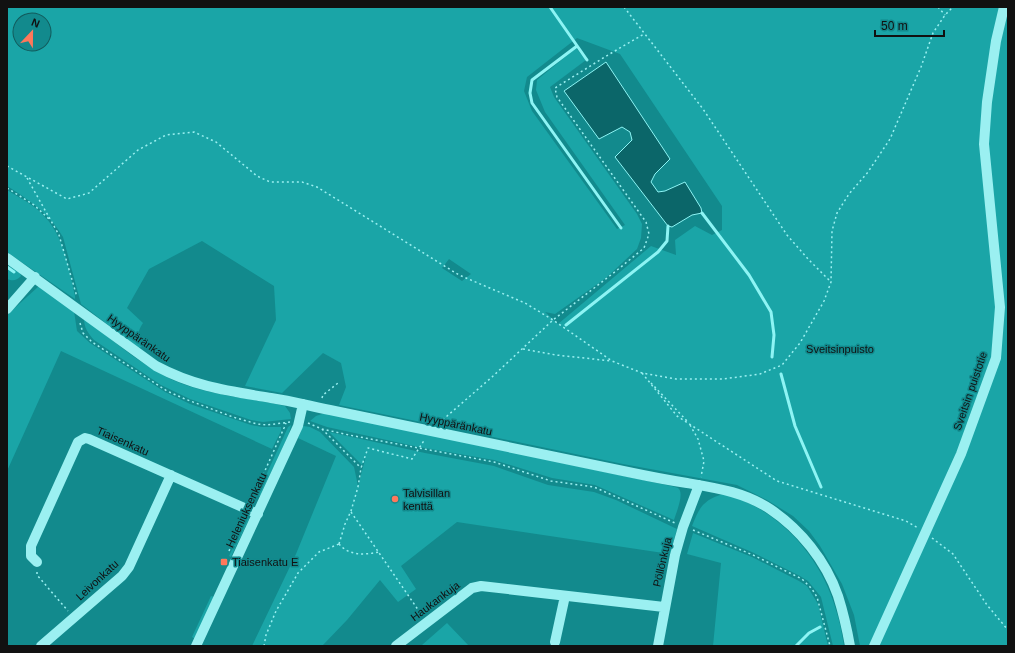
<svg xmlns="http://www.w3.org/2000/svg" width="1015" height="653" font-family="Helvetica,sans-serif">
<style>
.green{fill:#1aa5a7;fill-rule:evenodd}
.water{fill:#0b6669;stroke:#8df4f4}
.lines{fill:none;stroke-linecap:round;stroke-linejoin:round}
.stream{stroke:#8df4f4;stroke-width:3}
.path{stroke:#9bf0f1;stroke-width:1.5;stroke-dasharray:2 3;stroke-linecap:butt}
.minor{stroke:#9bf0f1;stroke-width:10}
.poi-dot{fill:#ff785b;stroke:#128a8d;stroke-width:1.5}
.labels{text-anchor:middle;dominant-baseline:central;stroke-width:3;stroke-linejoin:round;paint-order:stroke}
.street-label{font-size:11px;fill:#111;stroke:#128a8d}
.park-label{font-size:11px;fill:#111;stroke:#128a8d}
.poi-label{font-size:11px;fill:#111;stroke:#128a8d;text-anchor:start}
</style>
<rect width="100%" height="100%" fill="#128a8d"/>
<path class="green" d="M7 7H1008V646H860L854 615 842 584 820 546 809 531 793 516 767 500 737 485 623 464 339 405 346 387 341 363 323 353 282 393 245 386 276 320 274 286 202 241 149 269 127 308 143 323C136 333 139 336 142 347L138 348 81 304 63 237C49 213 29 200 7 186ZM20 20H44V44H20ZM577 38 620 54 722 206V230L712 235 695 226 675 240 676 255 651 246 558 324 545 312 555 314 606 278 637 249 641 238 642 224 637 214 554 97 550 87 586 60 576 48 537 80 536 90 545 112 625 225 617 229 532 111 524 91 527 77ZM449 259 471 274 462 281 442 268Z
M7 190C20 198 35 205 45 217 64 237 69 270 75 296V299L7 252Z
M7 265 20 273 21 276C16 281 13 281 7 279Z
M39 286 74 311 77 331 90 343 165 392 190 404 251 425 262 427H281V431L272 449 61 351 7 471V315Z
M84 318C114 341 145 369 180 383 214 396 251 398 285 406L290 413 291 419 263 422 251 420 190 399 161 385 94 340C88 333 84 328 84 318Z
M322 414H330L671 486C674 487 676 487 678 488 685 493 676 513 674 520L595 485 552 478 494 460 419 447 327 427 310 421 316 416Z
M291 425 289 434 260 496 257 495 288 427Z
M303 426 310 427 320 432 354 467 358 486 366 456 362 465 329 432 425 453 494 466 548 485 594 492 616 500 677 529 670 554 457 522 401 566 416 589 398 602 380 580 347 620 322 646H252L296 554 336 456 298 438Z
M723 494C731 496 739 498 746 502 790 522 823 564 836 610 840 622 842 634 844 646H833L821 597 808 581 800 576 754 553 692 526C699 508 703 500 723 494Z
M248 516 249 519 231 557 229 556Z
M693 533 752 557 799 581 807 586 818 604 828 646H713L721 563 687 554Z
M211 596 214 597 195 639 192 637Z
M447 623 469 646H423L422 645Z"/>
<path class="water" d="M606 62 670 159 655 174 651 182 658 192 665 191 685 182 701 208 702 213 692 215 672 227 668 226 615 157 632 140 630 132 622 127 599 139 564 91Z"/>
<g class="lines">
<path class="stream" d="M550 7 587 60
M577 46 532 80 530 93 532 103 621 228
M702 213 749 275 771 312 774 335 772 357
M7 267 14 272
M566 325 658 252 667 241 668 226
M781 374 795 426 821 487
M796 646 809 633 820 627"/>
<path class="path" d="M624 7 703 109 787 235 809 260 831 282
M938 7 945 15
M7 166 67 199 89 193 138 150 166 135 194 132 216 142 257 176 270 182H302L317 187 459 275 525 303 553 320 612 361 642 373 676 379H723L760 374 782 365 800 343 824 301 831 282 832 231 837 213 849 194 868 172 890 139 921 67 933 33 945 15 953 7
M27 178 59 235 77 297
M7 188 34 205 49 219
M80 323 83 333 92 342 167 391 185 399 233 417 257 424 267 425 290 422
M523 349 556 355 612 361
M642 373 677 416 777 481 906 521 918 528
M651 383 688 422
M322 398 323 395 338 383
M308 423 322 429 349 435 494 462 551 481 594 487 675 523
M439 423 492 377 553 320 616 271 644 248 649 234 646 222 557 97 555 88 608 55 644 34
M690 425 698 439 704 461 701 477
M322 429 361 468
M251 502 284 428 286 423
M351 512 421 614
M693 530 753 555 802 579 812 589 817 597 830 646
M932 538 953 554 987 605 1008 630
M339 544 345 524 351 511 358 487 361 468 368 448 412 459 425 439
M339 544C349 556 365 555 379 552
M229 551 243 518
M37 572V575L68 611
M264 646 266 635 276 611 298 573 319 552 339 544"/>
<path class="minor" d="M7 258 156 366C195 387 229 391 271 398 291 401 310 406 330 410 429 430 528 452 628 472 647 476 667 480 687 483 716 488 744 492 770 509 800 529 826 561 838 596 843 612 847 629 850 646
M7 309 35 277
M37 562 31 556V546L78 442 85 438 89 439 258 514
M555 642 565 596
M41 646 122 576 129 567 171 475
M196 646 298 426 303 404
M396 646 472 588 481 586 664 607
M658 646 675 555 683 527 699 485
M874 646 961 454 996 358 1000 307 984 144 987 102 996 41 1004 7"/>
</g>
<g class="poi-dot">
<circle cx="395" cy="499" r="4"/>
<rect x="220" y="558" width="8" height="8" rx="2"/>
</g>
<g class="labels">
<g class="street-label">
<text transform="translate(139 338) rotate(35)">Hyyppäränkatu</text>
<text transform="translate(970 391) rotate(-71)">Sveitsin puistotie</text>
<text transform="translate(456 424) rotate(12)">Hyyppäränkatu</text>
<text transform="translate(123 441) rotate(24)">Tiaisenkatu</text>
<text transform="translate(246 510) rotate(-65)">Heleniuksenkatu</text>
<text transform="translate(662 562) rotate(-77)">Pöllönkuja</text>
<text transform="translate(97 580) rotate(-43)">Leivonkatu</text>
<text transform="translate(435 601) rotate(-37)">Haukankuja</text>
</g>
<g class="park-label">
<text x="840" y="349">Sveitsinpuisto</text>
</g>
<g class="poi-label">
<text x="403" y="493">Talvisillan<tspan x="403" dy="13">kenttä</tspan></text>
<text x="232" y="562">Tiaisenkatu E</text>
</g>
</g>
<rect width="1015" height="653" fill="none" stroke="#111111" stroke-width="16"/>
<g transform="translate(32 32) rotate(22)"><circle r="19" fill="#128a8d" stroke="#125a5b"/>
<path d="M0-3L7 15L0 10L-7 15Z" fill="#ff785b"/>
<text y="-6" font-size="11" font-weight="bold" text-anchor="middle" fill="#111111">N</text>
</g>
<path d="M875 30v6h69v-6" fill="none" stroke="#111111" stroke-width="2"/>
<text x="881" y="30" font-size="12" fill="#111111" stroke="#128a8d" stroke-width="3" paint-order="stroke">50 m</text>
</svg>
